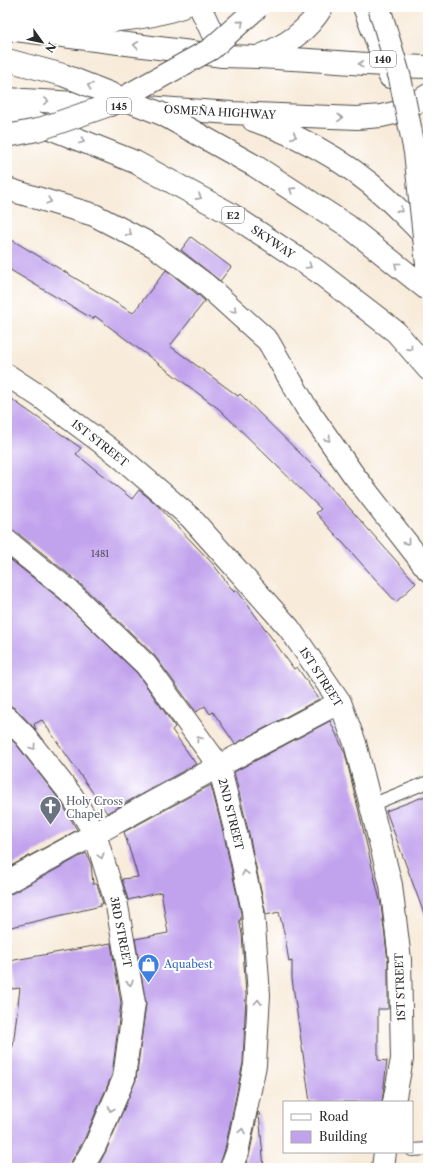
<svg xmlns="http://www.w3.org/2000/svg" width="435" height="1175" font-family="'Libre Caslon Text',serif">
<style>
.building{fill:#c1a2ed}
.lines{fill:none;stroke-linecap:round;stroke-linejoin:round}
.lane-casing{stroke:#4a4845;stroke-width:14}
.street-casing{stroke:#4a4845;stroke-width:24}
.primary-casing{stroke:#4a4845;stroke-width:24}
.highway-casing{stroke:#4a4845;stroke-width:24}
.lane{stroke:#fff;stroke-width:12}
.street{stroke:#fff;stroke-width:22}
.primary{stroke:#fff;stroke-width:22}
.highway{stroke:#fff;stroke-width:22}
.highway-bridge-casing{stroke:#4a4845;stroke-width:24;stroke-linecap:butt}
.highway-bridge{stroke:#fff;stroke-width:22}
.oneway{stroke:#a0a0a0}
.labels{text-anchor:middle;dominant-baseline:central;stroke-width:4;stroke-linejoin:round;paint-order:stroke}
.number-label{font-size:9px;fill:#50495c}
.shield{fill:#fff;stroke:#6b6b6b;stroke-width:1}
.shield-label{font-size:10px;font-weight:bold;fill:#2b2b2b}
.street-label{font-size:11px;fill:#2b2b2b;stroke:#fff}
.worship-label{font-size:11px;fill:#5b616d;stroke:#fff;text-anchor:start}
.shop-label{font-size:11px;fill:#366cbe;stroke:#fff;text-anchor:start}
</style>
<rect width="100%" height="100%" fill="#fff"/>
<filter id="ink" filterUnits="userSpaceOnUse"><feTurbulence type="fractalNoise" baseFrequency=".025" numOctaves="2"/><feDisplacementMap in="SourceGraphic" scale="8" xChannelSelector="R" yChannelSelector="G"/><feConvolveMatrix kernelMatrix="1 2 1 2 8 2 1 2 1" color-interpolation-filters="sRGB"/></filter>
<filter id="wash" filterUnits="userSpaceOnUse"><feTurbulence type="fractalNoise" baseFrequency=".012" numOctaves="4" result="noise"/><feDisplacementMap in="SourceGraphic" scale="16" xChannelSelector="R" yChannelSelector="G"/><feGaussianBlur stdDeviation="0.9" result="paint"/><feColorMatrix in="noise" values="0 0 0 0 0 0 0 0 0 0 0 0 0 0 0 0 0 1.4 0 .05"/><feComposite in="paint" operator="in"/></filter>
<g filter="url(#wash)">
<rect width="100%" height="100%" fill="#f8ebda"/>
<g id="blocks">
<path class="building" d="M7 237 133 313 166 270 197 294 205 301 170 346 238 396 240 394 322 475 321 476 416 583 396 602 316 513 321 509 219 409 95 316 93 319 7 268Z
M191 237 231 267 220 281 181 250Z
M7 396 81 448 76 454 132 499 139 490 154 502 213 564 234 592 237 590 294 669 297 667 319 699 235 744 213 712 210 714 205 706 196 712 155 656 76 580 15 531 7 529Z
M7 557 60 599 137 673 175 727 172 730 196 764 107 813 42 720 34 724 36 730 16 709 11 706H7Z
M330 721 345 753 381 905 388 961V1009H378V1060L387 1061 382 1102H310L292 979V961L289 962 285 937 279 912 266 915 249 834 234 772Z
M7 736 16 744 62 803 77 830 7 868Z
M211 785 225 840 241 913V920H239L242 934 246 995 243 1063 225 1149 219 1168H97L106 1151 136 1080 146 1004 135 939 168 933 161 892 128 900 122 879 138 877 124 832Z
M428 795V919H426L386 811Z
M86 853 91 864 93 884H97L103 904H100L101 906 7 928V894L13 893Z
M111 943 121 1003 112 1075 84 1140 71 1162 70 1168H7V1062L13 1046 20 988 12 989 9 961Z
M258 1112 259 1113 264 1168H244L249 1156Z"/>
</g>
</g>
<g filter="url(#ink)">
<use href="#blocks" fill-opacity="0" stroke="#4a4845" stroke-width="1"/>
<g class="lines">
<defs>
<path id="lane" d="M371 805 428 782
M412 1150 428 1149"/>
<path id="street" d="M200 7 223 56
M7 375 39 396 118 455 191 518 289 628 340 702 355 743 391 885 400 960 402 1059 394 1102
M7 541 68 590 146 665 219 766 237 837 253 911 259 995 255 1065 237 1153 231 1168
M7 718 25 736 72 796 95 834 117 906 134 1003 124 1078 95 1146 82 1168
M7 882 219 766 340 702
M383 1168 385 1152"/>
<path id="primary" d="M364 7 390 77
M7 29 223 56C291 57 360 65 428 67
M260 56C286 45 307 32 322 7
M7 99 110 105
M146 107 231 113 357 118 381 116 403 111 428 95
M253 120C310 139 362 171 403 214 412 223 421 231 428 241"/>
<path id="highway" d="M7 9C41 14 85 22 119 20 141 18 162 14 182 7
M7 111 135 162 229 213 317 271 396 332 428 369
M7 189 94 215 154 246 205 284 268 341 306 407 353 474 428 570"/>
</defs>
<use href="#lane" class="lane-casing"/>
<use href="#street" class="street-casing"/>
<use href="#primary" class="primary-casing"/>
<use href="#highway" class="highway-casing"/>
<use href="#lane" class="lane"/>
<use href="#street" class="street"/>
<use href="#primary" class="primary"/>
<use href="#highway" class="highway"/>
<defs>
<path id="highway-bridge" d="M379 7 400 78 415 152 428 274
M7 60 63 75 162 114 255 166 348 226 428 290
M7 136 37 130 112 104 211 49 258 7"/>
</defs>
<use href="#highway-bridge" class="highway-bridge-casing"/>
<use href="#highway-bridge" class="highway-bridge"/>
</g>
<defs><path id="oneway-chevron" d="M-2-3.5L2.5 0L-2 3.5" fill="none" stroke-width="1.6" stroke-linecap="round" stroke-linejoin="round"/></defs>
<g class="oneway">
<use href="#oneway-chevron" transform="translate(241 23) rotate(-41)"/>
<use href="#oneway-chevron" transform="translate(136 45) rotate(-173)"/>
<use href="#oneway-chevron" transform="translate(361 64) rotate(-176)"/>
<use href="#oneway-chevron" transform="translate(90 86) rotate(-159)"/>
<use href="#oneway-chevron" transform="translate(46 101) rotate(4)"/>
<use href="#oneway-chevron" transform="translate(340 118) rotate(2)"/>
<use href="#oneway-chevron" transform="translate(294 136) rotate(25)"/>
<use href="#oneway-chevron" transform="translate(82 141) rotate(22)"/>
<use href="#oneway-chevron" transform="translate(292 190) rotate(-147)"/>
<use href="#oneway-chevron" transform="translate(199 197) rotate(28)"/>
<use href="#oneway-chevron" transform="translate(49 201) rotate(17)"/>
<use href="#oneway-chevron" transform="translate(400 210) rotate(46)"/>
<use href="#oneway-chevron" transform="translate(129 233) rotate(28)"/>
<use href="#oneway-chevron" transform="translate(397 265) rotate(-142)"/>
<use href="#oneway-chevron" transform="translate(309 266) rotate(34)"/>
<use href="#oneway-chevron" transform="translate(234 310) rotate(42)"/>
<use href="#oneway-chevron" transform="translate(410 348) rotate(49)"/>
<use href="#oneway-chevron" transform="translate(328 439) rotate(55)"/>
<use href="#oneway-chevron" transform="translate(407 542) rotate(52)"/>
<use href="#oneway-chevron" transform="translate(199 739) rotate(-126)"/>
<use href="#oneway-chevron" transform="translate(33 747) rotate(53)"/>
<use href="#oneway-chevron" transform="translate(101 856) rotate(73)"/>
<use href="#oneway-chevron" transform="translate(245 873) rotate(-102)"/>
<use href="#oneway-chevron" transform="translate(130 983) rotate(80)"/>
<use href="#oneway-chevron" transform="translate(258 1002) rotate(-87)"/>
<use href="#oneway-chevron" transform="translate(111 1109) rotate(113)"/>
<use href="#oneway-chevron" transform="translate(242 1131) rotate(-79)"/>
</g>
</g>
<defs>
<symbol id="church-pin" viewBox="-11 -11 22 30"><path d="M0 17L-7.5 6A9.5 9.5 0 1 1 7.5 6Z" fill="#6b7280" stroke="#fff"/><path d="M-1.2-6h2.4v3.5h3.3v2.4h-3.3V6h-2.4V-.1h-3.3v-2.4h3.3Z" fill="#fff"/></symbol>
<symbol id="shop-pin" viewBox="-11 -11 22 30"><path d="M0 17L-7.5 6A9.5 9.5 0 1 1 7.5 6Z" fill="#3f7fe0" stroke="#fff"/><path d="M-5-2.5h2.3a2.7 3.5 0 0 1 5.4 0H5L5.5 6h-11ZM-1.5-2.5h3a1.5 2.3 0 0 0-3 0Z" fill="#fff"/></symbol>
</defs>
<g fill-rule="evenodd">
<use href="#church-pin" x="38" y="794" width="25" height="34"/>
<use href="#shop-pin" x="136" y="952" width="25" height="34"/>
</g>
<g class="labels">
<g class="number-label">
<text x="100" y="553">1481</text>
</g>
<g class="shield">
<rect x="370" y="51" width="26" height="16" rx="3"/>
<rect x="107" y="98" width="24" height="16" rx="3"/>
<rect x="222" y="207" width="22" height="16" rx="3"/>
</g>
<g class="shield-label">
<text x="383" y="59">140</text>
<text x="119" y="106">145</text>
<text x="233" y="215">E2</text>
</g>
<g class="street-label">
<text transform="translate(220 112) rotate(3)">OSMEÑA HIGHWAY</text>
<text transform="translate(273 242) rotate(34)">SKYWAY</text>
<text transform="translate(100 443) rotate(38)">1ST STREET</text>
<text transform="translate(321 677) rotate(57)">1ST STREET</text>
<text transform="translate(231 814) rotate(76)">2ND STREET</text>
<text transform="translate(121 932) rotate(79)">3RD STREET</text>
<text transform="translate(400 987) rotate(-92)">1ST STREET</text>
</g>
<g class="worship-label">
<text x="66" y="801">Holy Cross<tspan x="66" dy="13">Chapel</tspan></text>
</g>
<g class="shop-label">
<text x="164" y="964">Aquabest</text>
</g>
</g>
<rect width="435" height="1175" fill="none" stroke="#fff" stroke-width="24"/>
<rect x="283" y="1101" width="130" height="52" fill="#ffffff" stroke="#aaaaaa"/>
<rect x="291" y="1114" width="20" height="6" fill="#ffffff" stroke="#aaaaaa"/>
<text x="319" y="1121" font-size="12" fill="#2b2b2b">Road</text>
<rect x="291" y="1131" width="20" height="12" fill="#c1a2ed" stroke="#aaaaaa"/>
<text x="319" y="1141" font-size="12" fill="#2b2b2b">Building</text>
<g transform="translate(42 42) rotate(123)" stroke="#ffffff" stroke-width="3" paint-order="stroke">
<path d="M0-3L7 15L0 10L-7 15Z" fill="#2b2b2b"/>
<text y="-6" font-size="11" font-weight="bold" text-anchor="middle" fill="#2b2b2b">N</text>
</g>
</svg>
